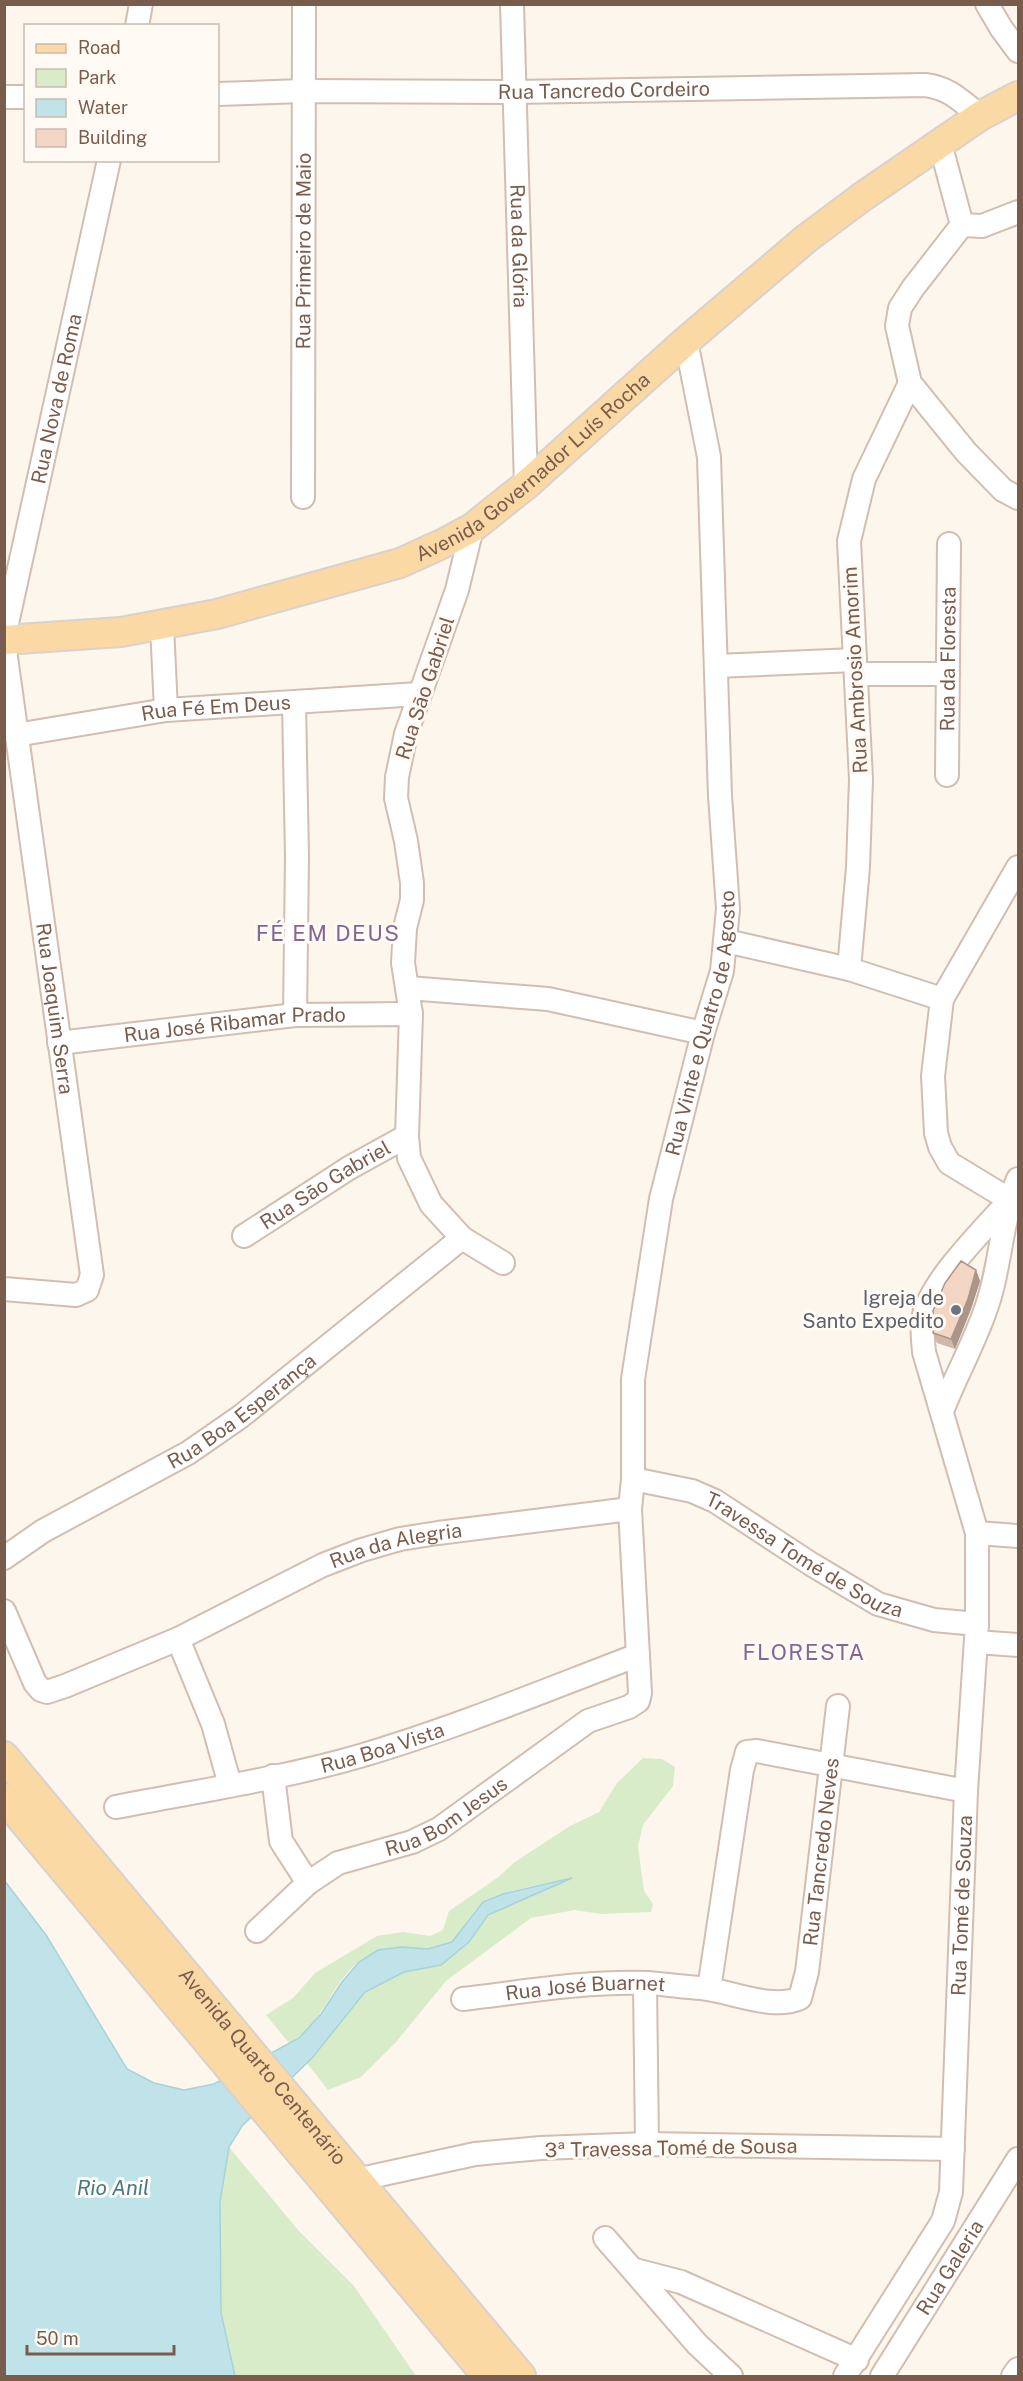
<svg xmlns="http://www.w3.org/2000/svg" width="1023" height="2381" font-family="'Public Sans',sans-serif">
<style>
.green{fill:#d8ecc9}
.water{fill:#bfe3e8;stroke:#a5d3da;stroke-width:1.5}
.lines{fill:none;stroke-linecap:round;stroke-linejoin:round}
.minor-casing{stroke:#d1beb0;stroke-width:26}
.major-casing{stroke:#dad1cd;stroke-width:32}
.minor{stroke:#fff;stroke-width:22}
.major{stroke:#fbd9a5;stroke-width:28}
.wall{fill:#d1b7a8}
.shaded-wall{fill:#aa9588}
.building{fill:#f3d5c3;stroke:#aa9588;stroke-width:1.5}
.worship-dot{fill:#6b7280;stroke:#fffaf3;stroke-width:2}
.labels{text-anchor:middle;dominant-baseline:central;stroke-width:6;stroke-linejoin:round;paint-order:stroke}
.street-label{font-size:20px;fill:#7a5c4d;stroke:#fffaf3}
.worship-label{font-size:20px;fill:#5b616d;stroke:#fffaf3;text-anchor:end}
.water-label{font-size:21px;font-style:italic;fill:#437c86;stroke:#fffaf3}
.quarter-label{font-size:22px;letter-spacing:1.5px;fill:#846695;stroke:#fffaf3}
</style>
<rect width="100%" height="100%" fill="#fdf6ec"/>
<path class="green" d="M643 1758 662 1759 675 1767 673 1786 643 1825 638 1846 644 1891 653 1904 651 1912 601 1914 575 1910 531 1918 446 1981 396 2042 361 2077 328 2090 307 2063 365 1992 404 1972 441 1965 469 1942 488 1915 568 1879C547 1884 501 1890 484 1902 471 1910 461 1939 449 1943 442 1945 433 1949 426 1949 400 1949 383 1944 360 1961 331 1982 324 2024 289 2043L266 2015 293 1998 315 1973 377 1936 403 1932 430 1936 443 1930 449 1911 497 1878 515 1862 570 1826 599 1812 617 1783Z
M229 2147 299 2231 354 2286 416 2376H235L221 2313 220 2202Z"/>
<path class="water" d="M572 1878 488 1915 469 1942 441 1965 404 1972 365 1992 312 2058 242 2126 229 2147 220 2202 221 2313 235 2376H5L4 1880 46 1935 127 2069 154 2083 184 2090 214 2084 299 2038 321 2014 342 1982 359 1962 378 1950 402 1947 428 1949 452 1942 483 1902 503 1894Z"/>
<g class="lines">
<defs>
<g id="minor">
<path id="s1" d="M512 4 526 485"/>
<path d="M987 4 1001 28 1018 51"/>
<path d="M137 26 141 4"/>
<path id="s2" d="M218 94 302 91 514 92 925 85C950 88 961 101 980 116"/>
<path d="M4 97H26"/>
<path d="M940 143 962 225 913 288 900 308 897 326 910 383 966 452 1003 490 1018 498"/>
<path d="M962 225 982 226 1018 212"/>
<path id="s3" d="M303 497 304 4"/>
<path d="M472 528 457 590 406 734 397 777 396 798 406 841 412 883V900L405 928 403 963 411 1014 407 1136 409 1158 431 1204 462 1238 503 1263"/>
<path d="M162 626 166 710"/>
<path id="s4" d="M4 637 109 160"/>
<path id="s5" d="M4 643 92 1275 87 1290 76 1295 4 1289"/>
<path d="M716 666 855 660"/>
<path d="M856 674H948"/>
<path d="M294 703 297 856 295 1015"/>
<path id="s6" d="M16 735 166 710 419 694"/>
<path id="s7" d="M947 775 949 544"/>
<path d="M726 941 849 969 942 999"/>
<path d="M849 969 858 867 861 779 849 541 864 479 910 383"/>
<path d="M408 988 548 999 703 1033"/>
<path id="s8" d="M59 1043 295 1015 411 1014"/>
<path d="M1010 1200 949 1163 940 1147 936 1133 933 1076 942 999 1018 867"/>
<path id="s9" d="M244 1236 349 1168 407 1136"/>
<path d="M942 1411C955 1378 972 1347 984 1314 1001 1270 1000 1222 1018 1179"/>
<path id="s10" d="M633 1479 692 1491 715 1501 811 1564 878 1604 934 1620 977 1624"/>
<path d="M977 1533 1018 1536"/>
<path id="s11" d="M4 1558 43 1531 188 1453 240 1417 462 1238"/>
<path id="s12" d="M4 1611 35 1683 41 1690 47 1692 65 1686 178 1639 323 1565 362 1550 400 1539 438 1533 630 1509"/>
<path d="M178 1639 213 1724 230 1785"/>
<path d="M976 1642 1018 1645"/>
<path d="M273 1776 281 1841 308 1883"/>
<path id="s13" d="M116 1807C197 1791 281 1779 360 1756 455 1728 546 1690 638 1655"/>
<path id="s14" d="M257 1931 308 1883 338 1863 412 1842 439 1829 588 1721 629 1707 638 1701 640 1693 630 1509 633 1479V1379L661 1199 703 1033 722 971 728 909 720 796 709 457 686 341"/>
<path d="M645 1983 647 2144"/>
<path d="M709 1989 742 1770 747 1752 757 1751 966 1791"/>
<path id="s15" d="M463 1999C523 1992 585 1981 646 1983 665 1984 683 1987 701 1988 731 1991 773 2011 800 1998L807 1972 838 1706"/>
<path d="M356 2180 475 2154 541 2148 647 2144 953 2149"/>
<path d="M605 2238 697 2344 731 2376"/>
<path d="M635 2270 681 2282 857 2360"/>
<path id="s16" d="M845 2376 943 2221 951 2192 966 1791 977 1624V1533L924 1352C923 1339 921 1327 924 1315 931 1281 986 1227 1010 1200"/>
<path id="s17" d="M882 2376 1018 2159"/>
<path d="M1013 2376 1018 2369"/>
</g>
<g id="major">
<path id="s18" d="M4 640 121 632 217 614 400 563 442 544 472 528 526 485 686 341 807 238 862 197 980 116 1018 96"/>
<path id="s19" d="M4 1756 521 2376"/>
<path d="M4 1798 487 2376"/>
</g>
</defs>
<use href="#minor" class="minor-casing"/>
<use href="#major" class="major-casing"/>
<use href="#minor" class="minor"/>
<use href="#major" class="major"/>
</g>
<path class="wall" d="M976 1270 980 1281 971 1309 955 1349 937 1343 933 1333Z"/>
<path class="shaded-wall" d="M976 1270 980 1281 971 1309 955 1349 951 1339Z"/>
<path class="building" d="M961 1261 976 1270 968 1299 951 1339 933 1333V1311L945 1283Z"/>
<circle class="worship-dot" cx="956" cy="1310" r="6"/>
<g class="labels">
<g class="street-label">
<text stroke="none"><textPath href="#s2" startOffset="386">Rua Tancredo Cordeiro</textPath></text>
<text stroke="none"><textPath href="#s1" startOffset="242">Rua da Glória</textPath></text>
<text stroke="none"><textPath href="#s3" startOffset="246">Rua Primeiro de Maio</textPath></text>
<text stroke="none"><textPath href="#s4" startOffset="244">Rua Nova de Roma</textPath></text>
<text stroke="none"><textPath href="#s18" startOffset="570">Avenida Governador Luís Rocha</textPath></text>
<text stroke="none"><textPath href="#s7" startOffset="116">Rua da Floresta</textPath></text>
<text transform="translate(855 670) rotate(-93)">Rua Ambrosio Amorim</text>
<text transform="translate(425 688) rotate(-72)">Rua São Gabriel</text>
<text stroke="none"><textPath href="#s6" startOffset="202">Rua Fé Em Deus</textPath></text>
<text stroke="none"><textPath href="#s5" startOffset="369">Rua Joaquim Serra</textPath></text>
<text stroke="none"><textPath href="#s14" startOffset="1137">Rua Vinte e Quatro de Agosto</textPath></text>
<text stroke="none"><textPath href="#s8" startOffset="177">Rua José Ribamar Prado</textPath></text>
<text stroke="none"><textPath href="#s9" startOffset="96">Rua São Gabriel</textPath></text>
<text stroke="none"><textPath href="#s11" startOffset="280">Rua Boa Esperança</textPath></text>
<text stroke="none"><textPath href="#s12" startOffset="474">Rua da Alegria</textPath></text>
<text stroke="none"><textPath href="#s10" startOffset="190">Travessa Tomé de Souza</textPath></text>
<text stroke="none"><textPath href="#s13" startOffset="273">Rua Boa Vista</textPath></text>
<text stroke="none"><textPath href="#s14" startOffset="225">Rua Bom Jesus</textPath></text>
<text stroke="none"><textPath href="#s15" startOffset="488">Rua Tancredo Neves</textPath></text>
<text stroke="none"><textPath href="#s16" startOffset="500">Rua Tomé de Souza</textPath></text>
<text stroke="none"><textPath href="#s15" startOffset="123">Rua José Buarnet</textPath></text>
<text stroke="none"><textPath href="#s19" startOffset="404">Avenida Quarto Centenário</textPath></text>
<text transform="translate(671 2148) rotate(-1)">3ª Travessa Tomé de Sousa</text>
<text stroke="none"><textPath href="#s17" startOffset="128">Rua Galeria</textPath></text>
</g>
<g class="worship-label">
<text x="944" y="1298">Igreja de<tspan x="944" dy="23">Santo Expedito</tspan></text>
</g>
<g class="water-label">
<text x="113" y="2187">Rio Anil</text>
</g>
<g class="quarter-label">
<text x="328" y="933">FÉ EM DEUS</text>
<text x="804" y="1652">FLORESTA</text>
</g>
</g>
<rect width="1023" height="2381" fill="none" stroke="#7a5c4d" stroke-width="12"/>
<rect x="24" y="24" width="195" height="138" fill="#fffaf3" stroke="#cabbb1" stroke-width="1.5"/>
<rect x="36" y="44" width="30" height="9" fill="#fbd9a5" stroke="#cabbb1" stroke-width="1.5"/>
<text x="78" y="54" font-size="18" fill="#7a5c4d">Road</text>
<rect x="36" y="69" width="30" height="18" fill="#d8ecc9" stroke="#cabbb1" stroke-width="1.5"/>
<text x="78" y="84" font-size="18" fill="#7a5c4d">Park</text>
<rect x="36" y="99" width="30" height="18" fill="#bfe3e8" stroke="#cabbb1" stroke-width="1.5"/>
<text x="78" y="114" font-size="18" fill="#7a5c4d">Water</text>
<rect x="36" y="129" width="30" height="18" fill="#f3d5c3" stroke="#cabbb1" stroke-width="1.5"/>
<text x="78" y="144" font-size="18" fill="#7a5c4d">Building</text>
<path d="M27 2345v9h147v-9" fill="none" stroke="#7a5c4d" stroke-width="3"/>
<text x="36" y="2345" font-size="18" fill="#7a5c4d" stroke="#fffaf3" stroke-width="4.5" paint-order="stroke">50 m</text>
</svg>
